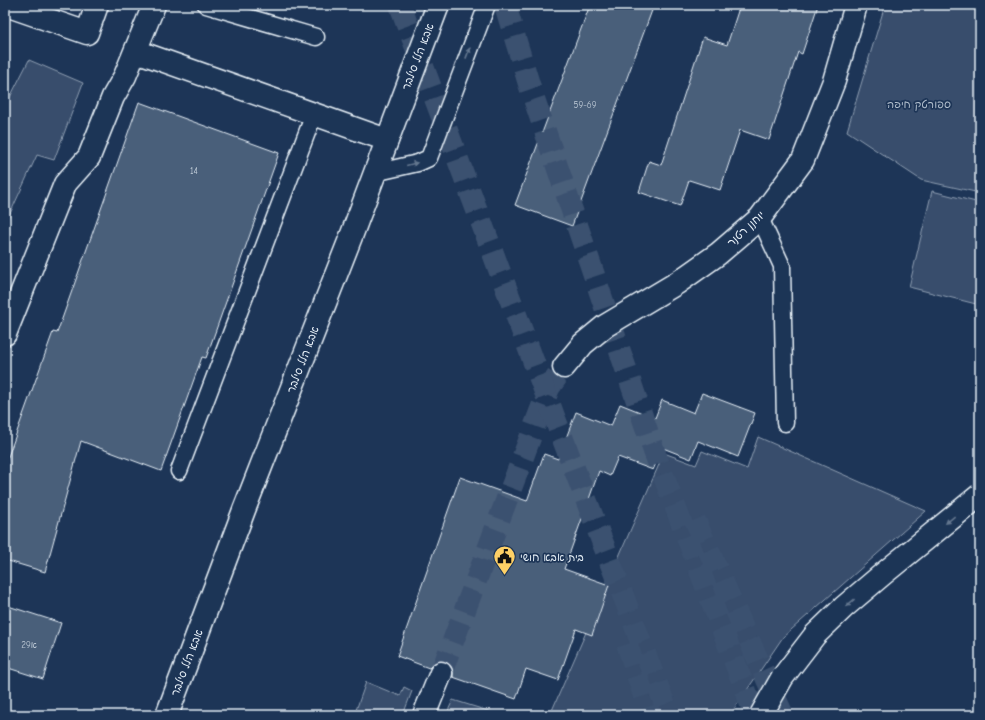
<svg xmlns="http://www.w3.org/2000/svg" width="985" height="720" font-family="'Comic Neue','Playpen Sans Hebrew',sans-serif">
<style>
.green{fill:#374d6c;stroke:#909fb2}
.building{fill:#495e7a;stroke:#e8f1f8}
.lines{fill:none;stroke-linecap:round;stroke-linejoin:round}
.street-tunnel{stroke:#3b516f;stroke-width:22;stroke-dasharray:22 11;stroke-linecap:butt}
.highway-tunnel{stroke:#3b516f;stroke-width:22;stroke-dasharray:22 11;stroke-linecap:butt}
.lane-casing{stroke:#e8f1f8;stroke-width:19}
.street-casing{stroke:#e8f1f8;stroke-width:25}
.secondary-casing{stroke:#e8f1f8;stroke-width:25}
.lane{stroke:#1d3557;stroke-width:16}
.street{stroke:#1d3557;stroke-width:22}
.secondary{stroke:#1d3557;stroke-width:22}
.highway-bridge-casing{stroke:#e8f1f8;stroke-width:25;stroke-linecap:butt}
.highway-bridge{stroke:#1d3557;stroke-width:22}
.oneway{fill:#64778f}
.labels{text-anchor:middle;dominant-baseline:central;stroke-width:3.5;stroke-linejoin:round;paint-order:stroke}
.number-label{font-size:9px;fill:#c0ccd8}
.street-label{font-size:11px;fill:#e8f1f8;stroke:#1d3557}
.park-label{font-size:11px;fill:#b3c0ce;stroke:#1d3557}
.poi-label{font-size:11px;fill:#e8f1f8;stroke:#1d3557;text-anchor:start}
</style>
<rect width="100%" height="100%" fill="#1d3557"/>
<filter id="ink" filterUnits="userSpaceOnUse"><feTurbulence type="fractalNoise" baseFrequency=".025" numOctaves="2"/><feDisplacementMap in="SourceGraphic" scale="8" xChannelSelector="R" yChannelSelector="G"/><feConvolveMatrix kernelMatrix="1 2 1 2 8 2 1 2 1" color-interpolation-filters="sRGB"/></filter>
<g filter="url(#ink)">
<path class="green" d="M885 5H980V193L921 180 847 131Z
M29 60 83 83 54 160 37 155 8 218 5 227V107Z
M932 191 980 203V305L909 287Z
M758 437 926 511 783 637 730 715H550L664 453 696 465 702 451 747 469Z
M366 682 400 696 404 687 412 691 403 715H361L355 713Z
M453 700 501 715H446Z"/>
<path class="building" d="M590 5H654L572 226 515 205Z
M740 5H818L802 54 798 52 769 140 740 130 720 190 689 180 680 206 639 192 649 161 661 165 703 37 727 45Z
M139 102 279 153 206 358 202 357 161 471 81 441 45 572 5 560V465L53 332 57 333Z
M702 393 755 413 738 457 698 441 691 459 663 448 653 470 618 457 610 476 599 471 564 569 609 585 592 635 576 629 558 680 526 669 516 699 453 677V671L451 666 445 661H439L434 663 429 668 397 656 460 477 527 501 544 454 558 459 576 412 611 426 620 404 655 418 662 400 694 413Z
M5 605 61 623 43 679 5 667Z"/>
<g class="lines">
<path class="street-tunnel" d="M441 673 549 388 564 367"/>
<path class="highway-tunnel" d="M400 5 554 416 669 715
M505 5 529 84 654 451 755 715
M695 520 783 715
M627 644 650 715"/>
<defs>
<path id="lane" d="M206 5 316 37
M374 173 418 163 429 158 487 5
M760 218 782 266 785 423
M179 471 314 114"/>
<path id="street" d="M6 5 87 33 97 5
M136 51 387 140
M5 334 65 184 89 157 113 97 125 76 154 5
M564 367 583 344 605 326 677 283 718 254 760 218 803 160 834 81 856 5
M424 715 441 673"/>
<path id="secondary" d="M167 715 244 510 352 234 438 5"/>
</defs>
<use href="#lane" class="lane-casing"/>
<use href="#street" class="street-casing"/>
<use href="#secondary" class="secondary-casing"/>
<use href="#lane" class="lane"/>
<use href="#street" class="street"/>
<use href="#secondary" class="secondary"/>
<defs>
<path id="highway-bridge" d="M761 715 782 678 815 635 844 607 883 574 980 495"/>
</defs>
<use href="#highway-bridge" class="highway-bridge-casing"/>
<use href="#highway-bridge" class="highway-bridge"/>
</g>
<defs><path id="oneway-solid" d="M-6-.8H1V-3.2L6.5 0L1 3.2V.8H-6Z"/></defs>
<g class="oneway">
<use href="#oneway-solid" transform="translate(468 53) rotate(-69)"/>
<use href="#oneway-solid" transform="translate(412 164) rotate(-14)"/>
<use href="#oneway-solid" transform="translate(950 520) rotate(141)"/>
<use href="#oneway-solid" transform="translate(850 603) rotate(140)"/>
</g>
</g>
<defs>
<symbol id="civic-pin" viewBox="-11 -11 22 30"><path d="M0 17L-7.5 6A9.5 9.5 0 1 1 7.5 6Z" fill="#ffd166" stroke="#1d3557"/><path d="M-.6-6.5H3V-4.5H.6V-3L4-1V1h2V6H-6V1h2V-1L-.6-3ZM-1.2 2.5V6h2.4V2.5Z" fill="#111"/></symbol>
</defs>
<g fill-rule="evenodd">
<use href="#civic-pin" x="492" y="544" width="25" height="34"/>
</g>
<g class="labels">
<g class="number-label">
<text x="585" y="105">59-69</text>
<text x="194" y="171">14</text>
<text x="29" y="645">29א</text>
</g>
<g class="street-label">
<text transform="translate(418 57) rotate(-69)">אבא הלל סילבר</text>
<text transform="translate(746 229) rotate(-43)">יוחנן רטנר</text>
<text transform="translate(303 360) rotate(-69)">אבא הלל סילבר</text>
<text transform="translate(187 663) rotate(-69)">אבא הלל סילבר</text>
</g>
<g class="park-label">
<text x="919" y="104">ספורטק חיפה</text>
</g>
<g class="poi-label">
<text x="520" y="557">בית אבא חושי</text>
</g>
</g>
<rect width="985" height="720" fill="none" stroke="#1d3557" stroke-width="20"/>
<rect x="10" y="10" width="965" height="700" fill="none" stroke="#e8f1f8" stroke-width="1.5" filter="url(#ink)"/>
</svg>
